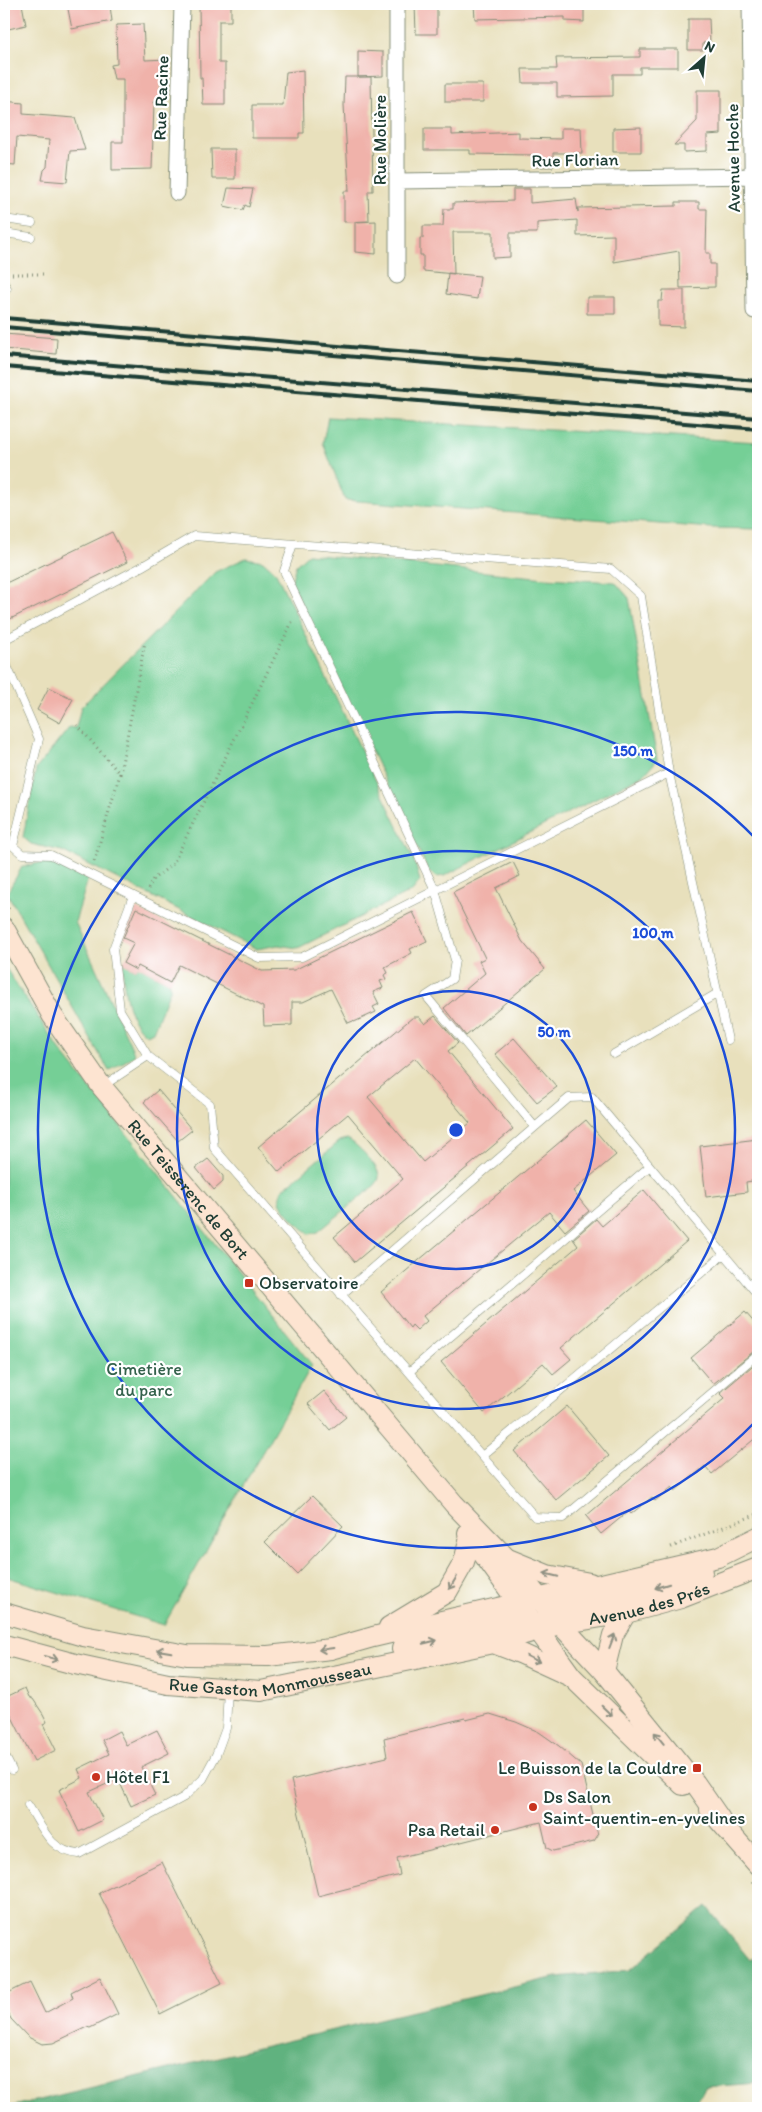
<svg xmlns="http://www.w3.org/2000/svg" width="762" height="2112" font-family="Itim,sans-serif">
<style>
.green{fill:#75cf96;stroke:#4a8665}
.forest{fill:#60b27f;stroke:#40785a}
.building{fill:#f0b2aa;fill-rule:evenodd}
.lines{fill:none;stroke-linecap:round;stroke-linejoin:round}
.lane-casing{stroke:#848e78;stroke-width:9}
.street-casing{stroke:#848e78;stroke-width:17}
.secondary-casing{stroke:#848e78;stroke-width:22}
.path{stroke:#848e78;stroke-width:3;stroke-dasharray:1 4;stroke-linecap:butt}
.lane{stroke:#fff;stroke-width:8}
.street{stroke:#fff;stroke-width:15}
.secondary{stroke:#fde4d1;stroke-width:20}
.rail{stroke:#1f3d34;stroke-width:4}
.oneway{stroke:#8e9082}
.ring{fill:none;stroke:#1d4ed8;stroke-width:2.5}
.poi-dot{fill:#c8321e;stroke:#fff;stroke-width:2}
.labels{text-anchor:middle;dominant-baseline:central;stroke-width:4.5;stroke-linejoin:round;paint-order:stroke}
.street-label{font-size:18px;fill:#1f3d34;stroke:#fff}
.poi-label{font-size:18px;fill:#1f3d34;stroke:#fff;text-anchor:start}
.park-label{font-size:18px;fill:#34624c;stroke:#fff}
.centre{fill:#1d4ed8;stroke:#fff;stroke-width:2.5}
.ring-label{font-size:15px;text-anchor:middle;font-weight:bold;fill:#1d4ed8;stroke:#fff;stroke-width:4.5;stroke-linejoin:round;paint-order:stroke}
</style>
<rect width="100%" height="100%" fill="#fff"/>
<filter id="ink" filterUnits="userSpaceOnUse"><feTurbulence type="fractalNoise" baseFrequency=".02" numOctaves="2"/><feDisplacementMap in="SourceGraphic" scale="10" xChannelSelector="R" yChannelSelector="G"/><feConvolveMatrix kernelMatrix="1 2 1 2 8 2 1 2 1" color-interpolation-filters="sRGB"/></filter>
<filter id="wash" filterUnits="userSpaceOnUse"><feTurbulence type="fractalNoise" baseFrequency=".0096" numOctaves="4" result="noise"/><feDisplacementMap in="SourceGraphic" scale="20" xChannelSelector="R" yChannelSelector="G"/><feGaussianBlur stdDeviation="1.12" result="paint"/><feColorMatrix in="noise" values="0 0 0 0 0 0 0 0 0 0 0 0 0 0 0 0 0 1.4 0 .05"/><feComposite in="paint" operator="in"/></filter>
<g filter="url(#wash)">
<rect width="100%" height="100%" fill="#e8e0bc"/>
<path class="green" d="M328 417 758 442V529L712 528 345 500 323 443Z
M308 554 545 578 615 582 629 598 657 760 645 774 444 876 437 877 429 872 291 582 296 565Z
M246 558 263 561 276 573 414 860 420 881 412 891 298 948 278 945 257 949 62 851 31 844 23 837 36 769 70 727 76 728 81 707 215 572Z
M48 861 88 879 75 922 135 1055 109 1071 7 893 22 867Z
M123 963 136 970 138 966 170 983V990L153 1032 147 1035C128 1024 122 984 123 963Z
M5 967 62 1053 312 1365 164 1625 4 1576V968Z
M347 1139C355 1142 380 1167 379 1177 379 1180 377 1182 375 1185L318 1232 310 1234C303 1230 282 1209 280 1201 279 1196 281 1193 283 1189L340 1141Z"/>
<path class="forest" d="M706 1906 750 1960 758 1954V2083L705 2087 694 2108H5L556 1977 630 1970Z"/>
<g id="blocks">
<path class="building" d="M4 4H22L26 25 4 30Z
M67 4H96L97 8 110 6 112 21 72 29Z
M199 4H231V21H219V63H225V105H203L202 78H200Z
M415 4H437V34H416Z
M474 4H584V22L565 21V17L475 19Z
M688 19H709L710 42 703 43V50H688Z
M143 24 145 60 168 59V78L161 79V102H154L152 169 112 170V142H123V79H114L111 65 117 64 116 25Z
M640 49H678V67H640V74H613V96L557 97V83H523L522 69H557L556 58 640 57Z
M358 51 383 52V76L358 77Z
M303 70 304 133H299V138H252V105H283L286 72Z
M345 77H371L373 191H368L369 221 344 222V191H349L344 105Z
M445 84H483V102H445Z
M697 90H721V134L707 135V151L684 152V145H674L697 121Z
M4 101 23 103V114L75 118 85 150 70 151 67 182 42 180 44 170 47 167 49 140 17 137 15 165 4 164Z
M641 127V152H613V128Z
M561 128H581L582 153H553V167H533V155L470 154V150H424V129H452V135L519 132V138L561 139Z
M211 149H235V179H212Z
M228 188 253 189 249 207 245 205 243 210 224 206Z
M513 189H530V203L576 199 578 212V208L676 206V202H699V209H707L706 253H710V264H715V287L680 288 679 251 614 262V235L577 236V220L537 223V233H510V257L493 258V232H453L454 274 423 271V255H420V238H423V226H443L444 209H453V203L513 201Z
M376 221V254L355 252V222Z
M448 273 480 276 477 299 446 294Z
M663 290H684V327L658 326V301H662Z
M587 297H615V314H587Z
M4 334 57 338 56 354 4 349Z
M112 532 127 562 4 622V584Z
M49 687 73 699 60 723 37 710Z
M513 862 520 876 496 888 522 941 545 969 466 1036 444 1008 485 973 479 961 485 958 453 892Z
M136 908 262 971 294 970 413 912 427 941 410 949 412 953 385 967 388 973 384 975 386 979 380 981 383 988 373 992 379 1004 373 1007 376 1012 354 1022 353 1021 348 1023 331 989 303 1002H292V1025L264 1026 263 1007 179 965 170 983 138 966 136 970 123 963 134 943 123 938Z
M435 1016 458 1043 448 1051 513 1129 355 1262 334 1237 403 1179 348 1114 279 1172 258 1147 413 1017H419L425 1024ZM415 1058 470 1123 423 1162 368 1097Z
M514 1038 557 1087 537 1102 495 1054Z
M158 1090 192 1130 178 1141 144 1102Z
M586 1120 616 1155 573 1191 589 1211 565 1231 549 1212 423 1316 427 1321 417 1330 412 1325 410 1328 381 1292Z
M758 1139V1180L746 1182 747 1192 706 1197 700 1146Z
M208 1159 223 1176V1182L214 1190 196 1168Z
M644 1190 687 1241 561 1348 571 1359 553 1374 543 1363 484 1413 441 1362 578 1246 573 1239 596 1219 602 1226Z
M745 1312 758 1327V1348L713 1384 691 1358Z
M758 1361V1436L712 1474 705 1466 675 1491 672 1487 655 1501 652 1497 631 1514 629 1511 601 1534 586 1516 725 1398 720 1393Z
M324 1391 346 1417 330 1430 308 1404Z
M567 1406 609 1456 556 1500 514 1451Z
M312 1496 343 1526 297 1574 265 1542Z
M25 1688 29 1697 33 1699 43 1714 47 1722 43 1724 56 1750 34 1761 4 1701V1698Z
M490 1714 516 1722 539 1732 559 1746 581 1765 598 1835 594 1841 553 1851 547 1848 541 1822 397 1858 400 1875 318 1896 291 1780 387 1757 384 1738 465 1718 466 1720Z
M157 1730 169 1753 141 1767 155 1795 131 1806 118 1779 89 1792 103 1820 79 1832 59 1790 82 1778 78 1769 109 1754 102 1740 119 1731 126 1745Z
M162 1862 222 1983 160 2014 99 1893Z
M100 1977 118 2014 90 2028 87 2027 53 2043 42 2044 28 2037 11 2019 4 2004V1995L30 1982 45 2013 73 1998 71 1992Z"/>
</g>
</g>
<g filter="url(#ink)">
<use href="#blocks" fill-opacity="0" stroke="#848e78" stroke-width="1"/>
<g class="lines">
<defs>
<path id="lane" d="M4 219 32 223
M4 233 31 237
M4 283 7 288
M293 544 284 571 435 890 455 960 452 979 426 996 535 1127 569 1098 592 1097 758 1295
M4 640 141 567 194 536 611 569 641 596 669 773 302 957 259 958 51 855 22 854 13 846 39 739 4 659
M669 773 728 1040
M614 1054 718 993
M148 1056 210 1104 214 1148 535 1517 563 1518 758 1354
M103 1086 148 1056 120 1010 113 949 133 896
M341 1295 535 1127
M409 1372 650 1166
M482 1456 724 1254
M758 1625V1633
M4 1754 12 1770
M28 1805C43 1828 49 1851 79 1854L184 1797 203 1779 216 1755 226 1728 228 1689"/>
<path id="street" d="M397 4V276
M750 4 754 311
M399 181 758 176
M177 193 182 4"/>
<g id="secondary">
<path id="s1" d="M4 928 52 1015 102 1087 454 1504 507 1559 560 1624 604 1671 695 1783 720 1819"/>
<path d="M468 1533 572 1677 683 1785"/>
<path d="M508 1559 547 1575 590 1583"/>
<path d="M4 1613 83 1636 187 1655 268 1656 331 1649 373 1637 718 1557 758 1537"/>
<path d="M544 1622 550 1612 584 1603 660 1587 702 1572"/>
<path d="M389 1627 447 1592 464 1562 470 1537"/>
<path d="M493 1643 522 1654 572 1677"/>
<path id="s2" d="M4 1645 75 1664 168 1684 261 1691 493 1643 560 1624 626 1613 681 1598 758 1568"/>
<path d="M402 1649 529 1617"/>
<path d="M604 1671 613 1635 626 1613"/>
<path d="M710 1810 758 1865"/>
</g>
</defs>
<use href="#lane" class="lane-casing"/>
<use href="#street" class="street-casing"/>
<use href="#secondary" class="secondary-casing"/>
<path class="path" d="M12 274H44
M77 725 120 774 94 862
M120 774 145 642
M148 889 153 879 173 864 293 620
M4 899 9 910
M671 1547 758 1514
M752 1882 758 1890"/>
<use href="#lane" class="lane"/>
<use href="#street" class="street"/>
<use href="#secondary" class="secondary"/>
<path class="rail" d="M4 318 758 381
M4 327 758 391
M4 356 758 418
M4 367 758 429"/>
</g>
<defs><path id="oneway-shaft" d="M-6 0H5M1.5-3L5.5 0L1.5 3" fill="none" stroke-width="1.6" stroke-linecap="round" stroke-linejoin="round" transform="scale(1.25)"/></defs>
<g class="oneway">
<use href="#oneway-shaft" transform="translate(551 1575) rotate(-166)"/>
<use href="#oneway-shaft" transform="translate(453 1583) rotate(121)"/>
<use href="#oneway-shaft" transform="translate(662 1586) rotate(163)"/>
<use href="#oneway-shaft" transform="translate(612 1641) rotate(-69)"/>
<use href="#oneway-shaft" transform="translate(430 1642) rotate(-14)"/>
<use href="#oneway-shaft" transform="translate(326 1649) rotate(172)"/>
<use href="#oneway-shaft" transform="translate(164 1651) rotate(-170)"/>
<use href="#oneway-shaft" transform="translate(51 1658) rotate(15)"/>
<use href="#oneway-shaft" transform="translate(533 1659) rotate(26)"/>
<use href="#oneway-shaft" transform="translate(607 1711) rotate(44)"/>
<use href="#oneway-shaft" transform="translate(659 1738) rotate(-129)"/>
</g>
</g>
<g class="ring">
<circle cx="456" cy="1130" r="139"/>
<circle cx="456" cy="1130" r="279"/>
<path d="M757 1420A418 418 0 1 1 757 840"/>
</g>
<g class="poi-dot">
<rect x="244" y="1278" width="10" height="10" rx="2.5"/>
<rect x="692" y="1763" width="10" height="10" rx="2.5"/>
<circle cx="96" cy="1777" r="5"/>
<circle cx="533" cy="1807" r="5"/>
<circle cx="495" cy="1830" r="5"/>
</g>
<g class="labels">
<g class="street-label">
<text transform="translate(161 98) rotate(-88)">Rue Racine</text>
<text transform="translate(380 140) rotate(-90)">Rue Molière</text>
<text transform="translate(733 158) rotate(-91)">Avenue Hoche</text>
<text transform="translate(575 160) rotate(-1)">Rue Florian</text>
<text stroke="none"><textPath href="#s1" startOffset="321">Rue Teisserenc de Bort</textPath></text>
<text stroke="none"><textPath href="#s2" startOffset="660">Avenue des Prés</textPath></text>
<text stroke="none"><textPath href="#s2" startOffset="272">Rue Gaston Monmousseau</textPath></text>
</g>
<g class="poi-label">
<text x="259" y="1283">Observatoire</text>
<text x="687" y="1768" text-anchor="end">Le Buisson de la Couldre</text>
<text x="106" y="1777">Hôtel F1</text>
<text x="543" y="1797">Ds Salon<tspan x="543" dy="21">Saint-quentin-en-yvelines</tspan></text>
<text x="485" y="1830" text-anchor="end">Psa Retail</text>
</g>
<g class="park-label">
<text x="144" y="1369">Cimetière<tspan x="144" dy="21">du parc</tspan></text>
</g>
</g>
<circle cx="456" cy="1130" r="8" class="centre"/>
<g class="ring-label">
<text x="633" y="756">150 m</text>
<text x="653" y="938">100 m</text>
<text x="554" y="1037">50 m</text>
</g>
<rect width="762" height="2112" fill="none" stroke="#fff" stroke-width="20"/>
<g transform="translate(704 58) rotate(27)" stroke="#ffffff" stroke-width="4" paint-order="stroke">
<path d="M0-4L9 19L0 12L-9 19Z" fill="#1f3d34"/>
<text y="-8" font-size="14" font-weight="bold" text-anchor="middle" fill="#1f3d34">N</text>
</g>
</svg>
